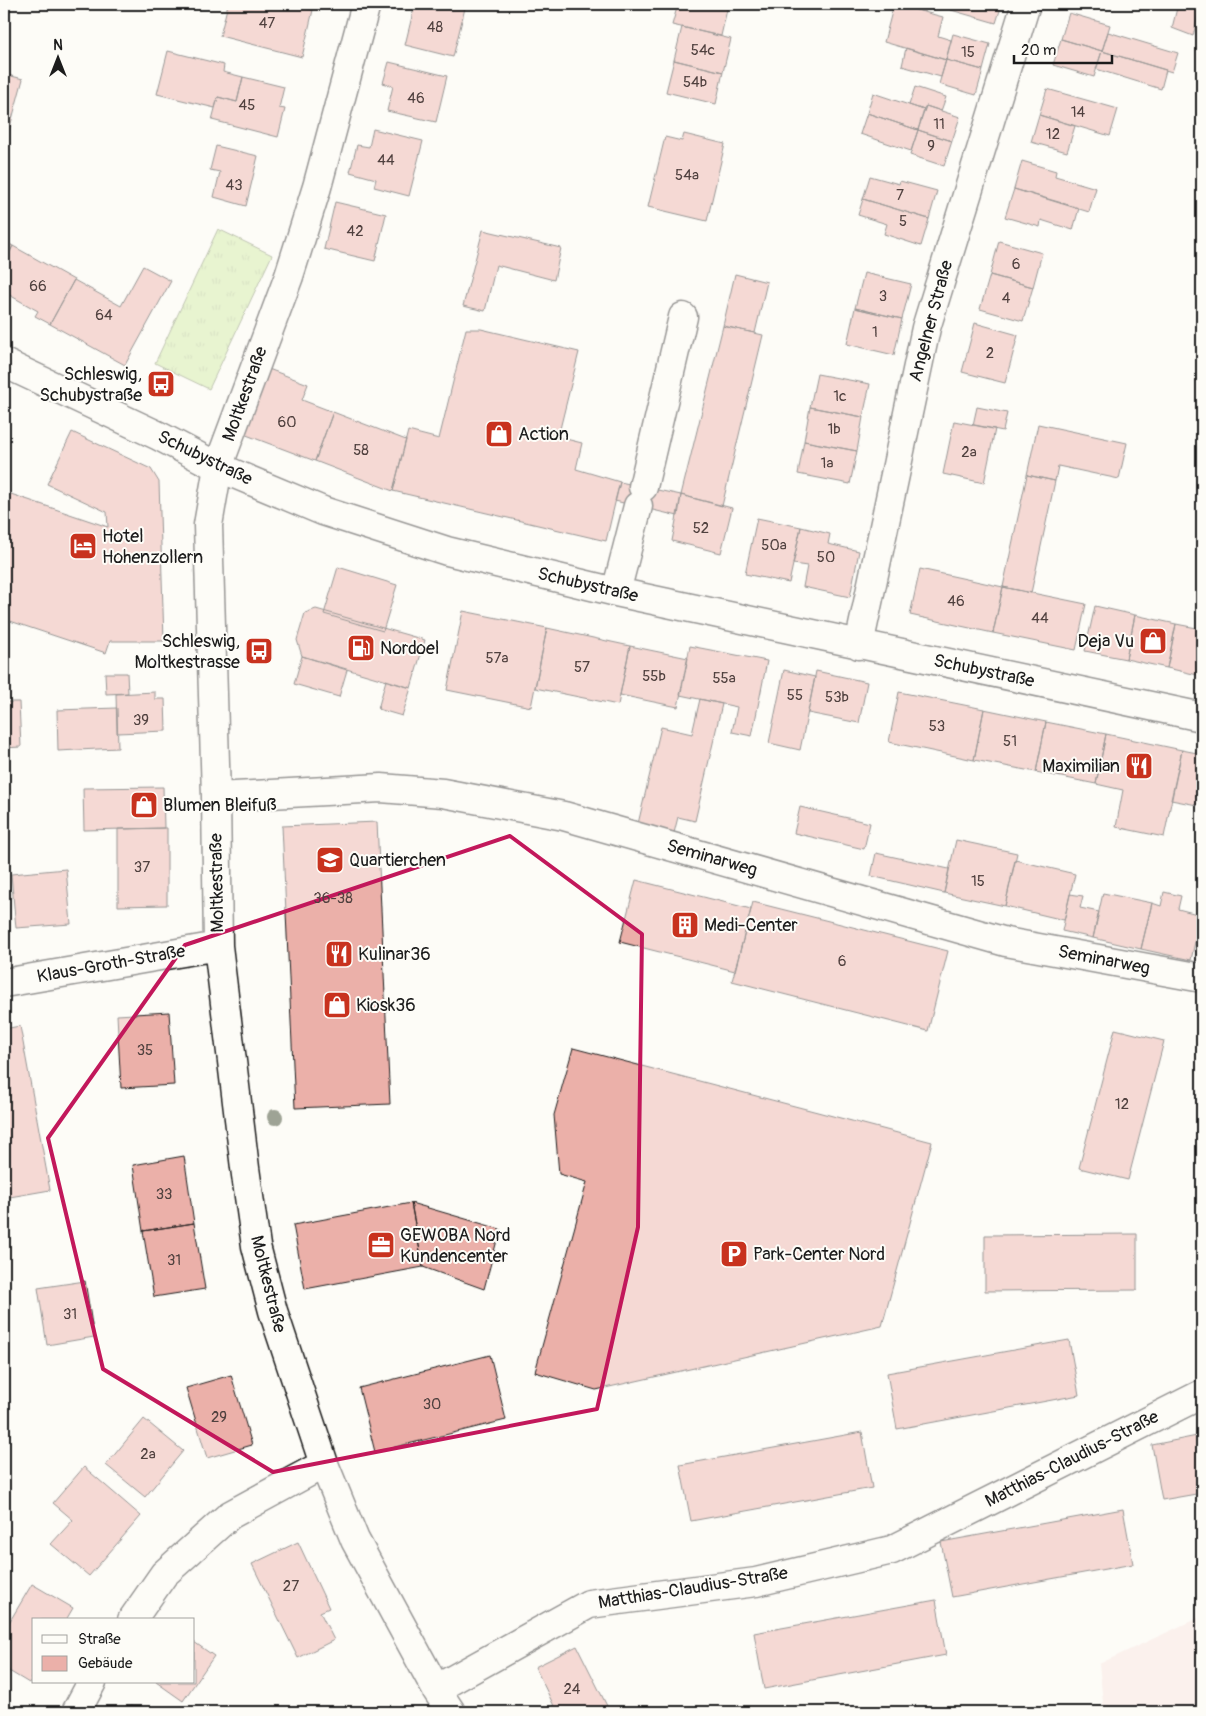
<svg xmlns="http://www.w3.org/2000/svg" width="1206" height="1716" font-family="Pangolin,sans-serif">
<style>
.built{fill:#f8e5e0}
.grass{fill:url(#grass-tufts);stroke:#75835e}
.building{fill:#ebb0a9;stroke:#1c1c1c}
.lines{fill:none;stroke-linecap:round;stroke-linejoin:round}
.minor-casing{stroke:#1c1c1c;stroke-width:31}
.minor{stroke:#fdfcf7;stroke-width:28}
.tree{fill:#9ea395}
.marked{fill:none;stroke:#c2185b;stroke-width:4;stroke-linejoin:round}
.labels{text-anchor:middle;dominant-baseline:central;stroke-width:4;stroke-linejoin:round;paint-order:stroke}
.number-label{font-size:15px;fill:#50413f}
.street-label{font-size:18px;fill:#1c1c1c;stroke:#fdfcf7}
.poi-label{font-size:18px;fill:#1c1c1c;stroke:#fdfcf7;text-anchor:start}
</style>
<defs>
<pattern id="grass-tufts" width="24" height="20" patternUnits="userSpaceOnUse" patternTransform="scale(1.25)"><rect width="24" height="20" fill="#ceeaa0"/><path d="M3 7l-1-3M5 7V3M7 7l1-3M15 17l-1-3M17 17v-4M19 17l1-3" fill="none" stroke="#b0c889"/></pattern>
</defs>
<rect width="100%" height="100%" fill="#fdfcf7"/>
<filter id="ink" filterUnits="userSpaceOnUse"><feTurbulence type="fractalNoise" baseFrequency=".02" numOctaves="2"/><feDisplacementMap in="SourceGraphic" scale="10" xChannelSelector="R" yChannelSelector="G"/><feConvolveMatrix kernelMatrix="1 2 1 2 8 2 1 2 1" color-interpolation-filters="sRGB"/></filter>
<g filter="url(#ink)">
<path class="built" d="M1202 1616V1712H1104L1099 1664Z"/>
<path class="grass" d="M218 229 272 255 209 389 155 363Z"/>
<path class="building" d="M228 4H285L313 10 302 57 220 36Z
M415 4H447L465 8 453 57 405 45Z
M678 4 728 5 721 36 672 25Z
M894 4 943 17 938 36 951 40 946 60 884 42Z
M896 4H928L925 12Z
M953 4H1002L996 23 951 10Z
M1178 4H1201L1193 36 1172 28Z
M1069 13 1110 25 1102 51 1061 39Z
M682 27 731 39 723 72 674 60Z
M1108 32 1178 53 1172 72 1102 51Z
M953 34 990 44 983 70 946 60Z
M1061 39 1102 51 1094 77 1053 65Z
M906 48 946 60 941 77 902 66Z
M168 51 224 65 223 72 243 77 237 102 218 97 215 108 157 94Z
M1102 51 1166 70 1161 89 1096 69Z
M674 60 723 72 716 104 666 92Z
M946 60 983 70 976 95 939 84Z
M389 62 447 76 436 122 387 111 393 86 383 83Z
M4 74 23 79 4 149Z
M243 77 284 87 279 108 285 109 278 137 212 120 218 97 237 102Z
M915 87 946 97 941 111 926 106 924 110 909 105Z
M1047 89 1118 109 1110 136 1039 115Z
M873 93 924 110 918 130 867 113Z
M926 106 960 117 952 141 918 130Z
M867 113 918 130 911 151 860 134Z
M1039 115 1075 126 1067 152 1031 142Z
M373 129 423 141 409 196 374 187 376 179 350 172 357 145 369 147Z
M918 130 952 141 944 166 910 155Z
M684 134 725 144 707 221 648 207 665 137 682 141Z
M216 146 258 156 246 206 214 197 220 172 210 170Z
M1022 161 1056 171 1055 176 1096 188 1089 212 1014 189Z
M870 176 899 184 900 181 937 191 929 219 863 199Z
M1014 189 1079 208 1073 230 1041 220 1040 227 1005 217Z
M863 199 929 219 921 246 884 234 887 224 858 215Z
M335 202 386 214 375 261 324 249Z
M483 230 561 248 554 280 496 265 485 311 463 306Z
M4 241 13 246 4 263Z
M999 241 1042 253 1033 287 990 275Z
M13 246 74 280 50 324 35 316 38 311 4 292V263Z
M143 266 171 281 125 365 50 324 74 280 121 306Z
M864 273 911 284 902 319 855 308Z
M735 274 767 282 755 333 723 326Z
M990 275 1033 287 1023 321 980 309Z
M855 308 902 319 894 355 847 344Z
M975 323 1018 335 1005 383 962 372Z
M723 326 763 335 722 506 681 495Z
M466 329H481L579 352 558 437 582 443 576 469 620 482 606 541 393 491 408 431 439 439Z
M266 368 308 384 302 400 333 412 315 461 241 433Z
M817 374 870 384 863 417 810 407Z
M810 407 863 417 857 451 804 441Z
M977 407 1007 413 1003 431 973 425Z
M333 412 406 440 393 491 315 461Z
M954 421 995 429 984 483 943 474Z
M1038 424 1127 443 1119 479 1058 466 1055 481 1027 475Z
M72 432 151 469 159 482 164 641H110L106 653 4 619 5 492 108 527 107 512 47 484Z
M804 441 857 451 850 484 798 474Z
M1027 475 1055 481 1031 593 1003 587Z
M620 482 681 495 678 516 615 501Z
M681 495 732 508 721 553 672 541Z
M757 518 801 527 789 583 745 574Z
M801 527 830 534 828 544 859 551 850 597 803 587 807 566 793 564Z
M338 567 397 585 383 631 324 614Z
M920 569 1003 587 993 633 910 615Z
M1003 587 1086 604 1076 650 993 633Z
M1095 606 1135 615 1126 659 1085 651Z
M316 609 425 640 411 688 302 656 297 640 305 613Z
M463 611 547 628 531 707 447 690Z
M1135 615 1176 624 1167 668 1126 659Z
M1176 624 1202 629V676L1167 668Z
M547 628 630 646 618 705 535 688Z
M630 646 688 658 678 707 620 695Z
M690 646 767 661 752 736 732 732 737 707 680 695Z
M302 656 347 670 339 697 294 684Z
M784 670 815 677 800 750 769 743Z
M816 671 867 682 859 723 808 713Z
M105 673H127L128 693 106 694Z
M386 680 411 688 402 716 378 709Z
M155 692V699H165L166 731 117 733 116 694Z
M899 692 984 709 974 760 889 742Z
M700 699 722 704 695 821 678 817 673 837 637 828 661 727 692 734Z
M4 702H19L21 747 4 748Z
M117 708 118 748 58 751 57 710Z
M984 709 1046 722 1036 772 974 760Z
M1046 722 1106 734 1096 784 1036 772Z
M1106 734 1182 750 1164 837 1116 827 1123 790 1096 784Z
M1182 750 1202 754V806L1171 800Z
M163 787 164 828 84 830 83 788Z
M800 807 870 823 864 849 794 833Z
M377 822 390 1104 295 1108 282 826Z
M167 828V905L118 906V829Z
M956 840 1017 853 1005 906 944 893Z
M876 853 949 869 944 893 871 876Z
M1015 860 1075 874 1064 920 1005 906Z
M66 869 71 924 16 928 11 874Z
M636 880 751 909 735 971 620 942Z
M1164 892 1181 896 1178 909 1201 915 1191 960 1141 949 1152 903 1161 906Z
M1103 893 1152 903 1141 949 1093 938Z
M1070 894 1083 896 1080 908 1099 912 1093 938 1062 931Z
M753 902 948 951 928 1031 732 981Z
M169 1012 174 1085 121 1088 117 1015Z
M20 1026 50 1190 4 1198V1029Z
M1115 1029 1164 1041 1128 1180 1079 1168Z
M573 1048 932 1142 882 1326 596 1390 535 1372 587 1182 559 1174 554 1115Z
M184 1156 194 1223 143 1231 133 1165Z
M411 1203 500 1229 484 1289 423 1267Z
M411 1203 423 1267 305 1289 293 1225Z
M194 1223 205 1289 154 1297 143 1231Z
M1137 1234V1290L985 1291V1235Z
M85 1281 94 1337 47 1345 38 1288Z
M1069 1340 1079 1395 897 1429 887 1373Z
M490 1355 506 1420 375 1452 359 1388Z
M231 1375 252 1445 207 1458 186 1388Z
M144 1419 183 1451 145 1497 106 1465Z
M862 1432 872 1488 691 1521 680 1465Z
M1202 1435V1493L1162 1500 1152 1445Z
M84 1467 141 1516 89 1576 51 1544 73 1520 53 1503Z
M1123 1509 1133 1564 952 1597 941 1542Z
M298 1542 329 1608 320 1612 334 1640 298 1658 252 1564Z
M32 1584 73 1608 66 1620H34V1674L29 1683 4 1668V1631Z
M936 1600 946 1655 764 1689 754 1633Z
M194 1642 214 1656 183 1701 156 1682H194Z
M577 1646 610 1712H557L535 1667Z
M4 1702 12 1707 8 1712H4Z
M131 1706 140 1712H127Z"/>
<g class="lines">
<defs>
<path id="minor" d="M366 4 317 187 289 276 218 467 208 525 216 797 218 946 245 1168 256 1246 273 1311 324 1464 355 1540 436 1689 451 1712
M4 363 159 436 218 467 323 511 447 551 616 592 1202 717
M643 487 683 317
M616 592 638 506
M859 645 926 328 1026 4
M216 797 381 788 443 793 564 816 1006 942 1202 978
M4 983 218 946
M132 1620 164 1574 230 1515 324 1464
M436 1689 589 1604 756 1582 892 1550 1202 1394
M76 1712 92 1682"/>
</defs>
<use href="#minor" class="minor-casing"/>
<use href="#minor" class="minor"/>
</g>
<circle class="tree" cx="275" cy="1117" r="8"/>
</g>
<path d="M0 0H1206V1716H0ZM510 836 642 934 638 1227 597 1409 273 1472 103 1369 48 1138 185 945Z" fill="#fdfcf7" fill-opacity=".55" fill-rule="evenodd"/>
<path class="marked" d="M510 836 642 934 638 1227 597 1409 273 1472 103 1369 48 1138 185 945Z"/>
<defs>
<symbol id="bus-square" viewBox="-11 -11 22 22"><rect x="-9" y="-9" width="18" height="18" rx="4" fill="#c8321e" stroke="#fdfcf7"/><path d="M-5-6H5V4H4V6H2V4H-2V6H-4V4H-5ZM-3.5-4V0h7V-4ZM-3.5 1.2v1.5H-2V1.2ZM2 1.2v1.5H3.5V1.2Z" fill="#fff"/></symbol>
<symbol id="shop-square" viewBox="-11 -11 22 22"><rect x="-9" y="-9" width="18" height="18" rx="4" fill="#c8321e" stroke="#fdfcf7"/><path d="M-5-2.5h2.3a2.7 3.5 0 0 1 5.4 0H5L5.5 6h-11ZM-1.5-2.5h3a1.5 2.3 0 0 0-3 0Z" fill="#fff"/></symbol>
<symbol id="hotel-square" viewBox="-11 -11 22 22"><rect x="-9" y="-9" width="18" height="18" rx="4" fill="#c8321e" stroke="#fdfcf7"/><path d="M-6-4.5h1.5V1H6V5H4.5V3h-9V5H-6ZM-4 0a1.8 1.8 0 1 1 3.6 0ZM.5 0V-2.5h3Q6-2.5 6 0Z" fill="#fff"/></symbol>
<symbol id="fuel-square" viewBox="-11 -11 22 22"><rect x="-9" y="-9" width="18" height="18" rx="4" fill="#c8321e" stroke="#fdfcf7"/><path d="M-5.5-6h7V0h2V4h1.3V-2.5L3-4.5l.8-.8L6-3V5H2.5V1h-1V6h-7ZM-4.2-4.7v3.2H.2V-4.7Z" fill="#fff"/></symbol>
<symbol id="restaurant-square" viewBox="-11 -11 22 22"><rect x="-9" y="-9" width="18" height="18" rx="4" fill="#c8321e" stroke="#fdfcf7"/><path d="M-5-6h1v4h1v-4h1v4h1v-4h1v5L-1.5 .5V6h-2V.5L-5-1ZM5-6V6H3V1.5H1.5Q1.5-4 5-6Z" fill="#fff"/></symbol>
<symbol id="school-square" viewBox="-11 -11 22 22"><rect x="-9" y="-9" width="18" height="18" rx="4" fill="#c8321e" stroke="#fdfcf7"/><path d="M0-5L7-2L0 1L-7-2ZM-4 1L0 2.5L4 1V4Q0 6-4 4Z" fill="#fff"/></symbol>
<symbol id="building-square" viewBox="-11 -11 22 22"><rect x="-9" y="-9" width="18" height="18" rx="4" fill="#c8321e" stroke="#fdfcf7"/><path d="M-4-6H4V6H1V3H-1V6H-4ZM-2.5-4.3h1.7v1.8h-1.7ZM.8-4.3h1.7v1.8H.8ZM-2.5-1h1.7V.8h-1.7ZM.8-1h1.7V.8H.8Z" fill="#fff"/></symbol>
<symbol id="office-square" viewBox="-11 -11 22 22"><rect x="-9" y="-9" width="18" height="18" rx="4" fill="#c8321e" stroke="#fdfcf7"/><path d="M-6-3h4V-5.5h4V-3h4V5H-6ZM-1-4.5V-3h2v-1.5ZM-6 0V1H6V0Z" fill="#fff"/></symbol>
<symbol id="parking-square" viewBox="-11 -11 22 22"><rect x="-9" y="-9" width="18" height="18" rx="4" fill="#c8321e" stroke="#fdfcf7"/><path d="M-3.5-5.5H1a3.5 3.5 0 0 1 0 7H-1V5.5H-3.5ZM-1-3.4V-.6H.8a1.4 1.4 0 0 0 0-2.8Z" fill="#fff"/></symbol>
</defs>
<g fill-rule="evenodd">
<use href="#bus-square" x="145" y="368" width="32" height="32"/>
<use href="#shop-square" x="483" y="418" width="32" height="32"/>
<use href="#hotel-square" x="67" y="530" width="32" height="32"/>
<use href="#shop-square" x="1137" y="625" width="32" height="32"/>
<use href="#fuel-square" x="345" y="632" width="32" height="32"/>
<use href="#bus-square" x="243" y="635" width="32" height="32"/>
<use href="#restaurant-square" x="1123" y="750" width="32" height="32"/>
<use href="#shop-square" x="128" y="789" width="32" height="32"/>
<use href="#school-square" x="314" y="844" width="32" height="32"/>
<use href="#building-square" x="669" y="909" width="32" height="32"/>
<use href="#restaurant-square" x="323" y="938" width="32" height="32"/>
<use href="#shop-square" x="321" y="989" width="32" height="32"/>
<use href="#office-square" x="365" y="1229" width="32" height="32"/>
<use href="#parking-square" x="718" y="1238" width="32" height="32"/>
</g>
<g class="labels">
<g class="number-label">
<text x="267" y="23">47</text>
<text x="435" y="27">48</text>
<text x="703" y="50">54c</text>
<text x="968" y="52">15</text>
<text x="695" y="82">54b</text>
<text x="416" y="98">46</text>
<text x="247" y="105">45</text>
<text x="1078" y="112">14</text>
<text x="939" y="124">11</text>
<text x="1053" y="134">12</text>
<text x="931" y="146">9</text>
<text x="386" y="160">44</text>
<text x="687" y="175">54a</text>
<text x="234" y="185">43</text>
<text x="900" y="195">7</text>
<text x="903" y="221">5</text>
<text x="355" y="231">42</text>
<text x="1016" y="264">6</text>
<text x="38" y="286">66</text>
<text x="883" y="296">3</text>
<text x="1006" y="298">4</text>
<text x="104" y="315">64</text>
<text x="875" y="332">1</text>
<text x="990" y="353">2</text>
<text x="840" y="396">1c</text>
<text x="287" y="422">60</text>
<text x="834" y="429">1b</text>
<text x="361" y="450">58</text>
<text x="969" y="452">2a</text>
<text x="827" y="463">1a</text>
<text x="701" y="528">52</text>
<text x="774" y="545">50a</text>
<text x="826" y="557">50</text>
<text x="956" y="601">46</text>
<text x="1040" y="618">44</text>
<text x="497" y="658">57a</text>
<text x="582" y="667">57</text>
<text x="654" y="676">55b</text>
<text x="724" y="678">55a</text>
<text x="795" y="695">55</text>
<text x="837" y="697">53b</text>
<text x="141" y="720">39</text>
<text x="937" y="726">53</text>
<text x="1010" y="741">51</text>
<text x="142" y="867">37</text>
<text x="978" y="881">15</text>
<text x="333" y="898">36-38</text>
<text x="842" y="961">6</text>
<text x="145" y="1050">35</text>
<text x="1122" y="1104">12</text>
<text x="164" y="1194">33</text>
<text x="174" y="1260">31</text>
<text x="70" y="1314">31</text>
<text x="432" y="1404">30</text>
<text x="219" y="1417">29</text>
<text x="148" y="1454">2a</text>
<text x="291" y="1586">27</text>
<text x="572" y="1689">24</text>
</g>
<g class="street-label">
<text transform="translate(931 321) rotate(-75)">Angelner Straße</text>
<text transform="translate(245 394) rotate(-70)">Moltkestraße</text>
<text transform="translate(205 458) rotate(26)">Schubystraße</text>
<text transform="translate(588 585) rotate(13)">Schubystraße</text>
<text transform="translate(984 671) rotate(12)">Schubystraße</text>
<text transform="translate(712 858) rotate(16)">Seminarweg</text>
<text transform="translate(217 883) rotate(-91)">Moltkestraße</text>
<text transform="translate(1104 960) rotate(11)">Seminarweg</text>
<text transform="translate(111 964) rotate(-10)">Klaus-Groth-Straße</text>
<text transform="translate(268 1284) rotate(76)">Moltkestraße</text>
<text transform="translate(1072 1459) rotate(-27)">Matthias-Claudius-Straße</text>
<text transform="translate(693 1588) rotate(-9)">Matthias-Claudius-Straße</text>
</g>
<g class="poi-label">
<text x="142" y="374" text-anchor="end">Schleswig,<tspan x="142" dy="21">Schubystraße</tspan></text>
<text x="518" y="434">Action</text>
<text x="102" y="536">Hotel<tspan x="102" dy="21">Hohenzollern</tspan></text>
<text x="240" y="641" text-anchor="end">Schleswig,<tspan x="240" dy="21">Moltkestrasse</tspan></text>
<text x="1134" y="641" text-anchor="end">Deja Vu</text>
<text x="380" y="648">Nordoel</text>
<text x="1120" y="766" text-anchor="end">Maximilian</text>
<text x="163" y="805">Blumen Bleifuß</text>
<text x="349" y="860">Quartierchen</text>
<text x="704" y="925">Medi-Center</text>
<text x="358" y="954">Kulinar36</text>
<text x="356" y="1005">Kiosk36</text>
<text x="400" y="1235">GEWOBA Nord<tspan x="400" dy="21">Kundencenter</tspan></text>
<text x="753" y="1254">Park-Center Nord</text>
</g>
</g>
<rect width="1206" height="1716" fill="none" stroke="#fdfcf7" stroke-width="20"/>
<rect x="10" y="10" width="1186" height="1696" fill="none" stroke="#1c1c1c" stroke-width="2" filter="url(#ink)"/>
<rect x="32" y="1618" width="162" height="65" fill="#fdfcf7" stroke="#a3a29f"/>
<rect x="42" y="1635" width="25" height="8" fill="#fdfcf7" stroke="#a3a29f"/>
<text x="78" y="1644" font-size="15" fill="#1c1c1c">Straße</text>
<rect x="42" y="1656" width="25" height="15" fill="#ebb0a9" stroke="#a3a29f"/>
<text x="78" y="1668" font-size="15" fill="#1c1c1c">Gebäude</text>
<g transform="translate(58 58)" stroke="#fdfcf7" stroke-width="4" paint-order="stroke">
<path d="M0-4L9 19L0 12L-9 19Z" fill="#1c1c1c"/>
<text y="-8" font-size="14" font-weight="bold" text-anchor="middle" fill="#1c1c1c">N</text>
</g>
<path d="M1014 55v8h98v-8" fill="none" stroke="#1c1c1c" stroke-width="2.5"/>
<text x="1021" y="55" font-size="15" fill="#1c1c1c" stroke="#fdfcf7" stroke-width="4" paint-order="stroke">20 m</text>
</svg>
